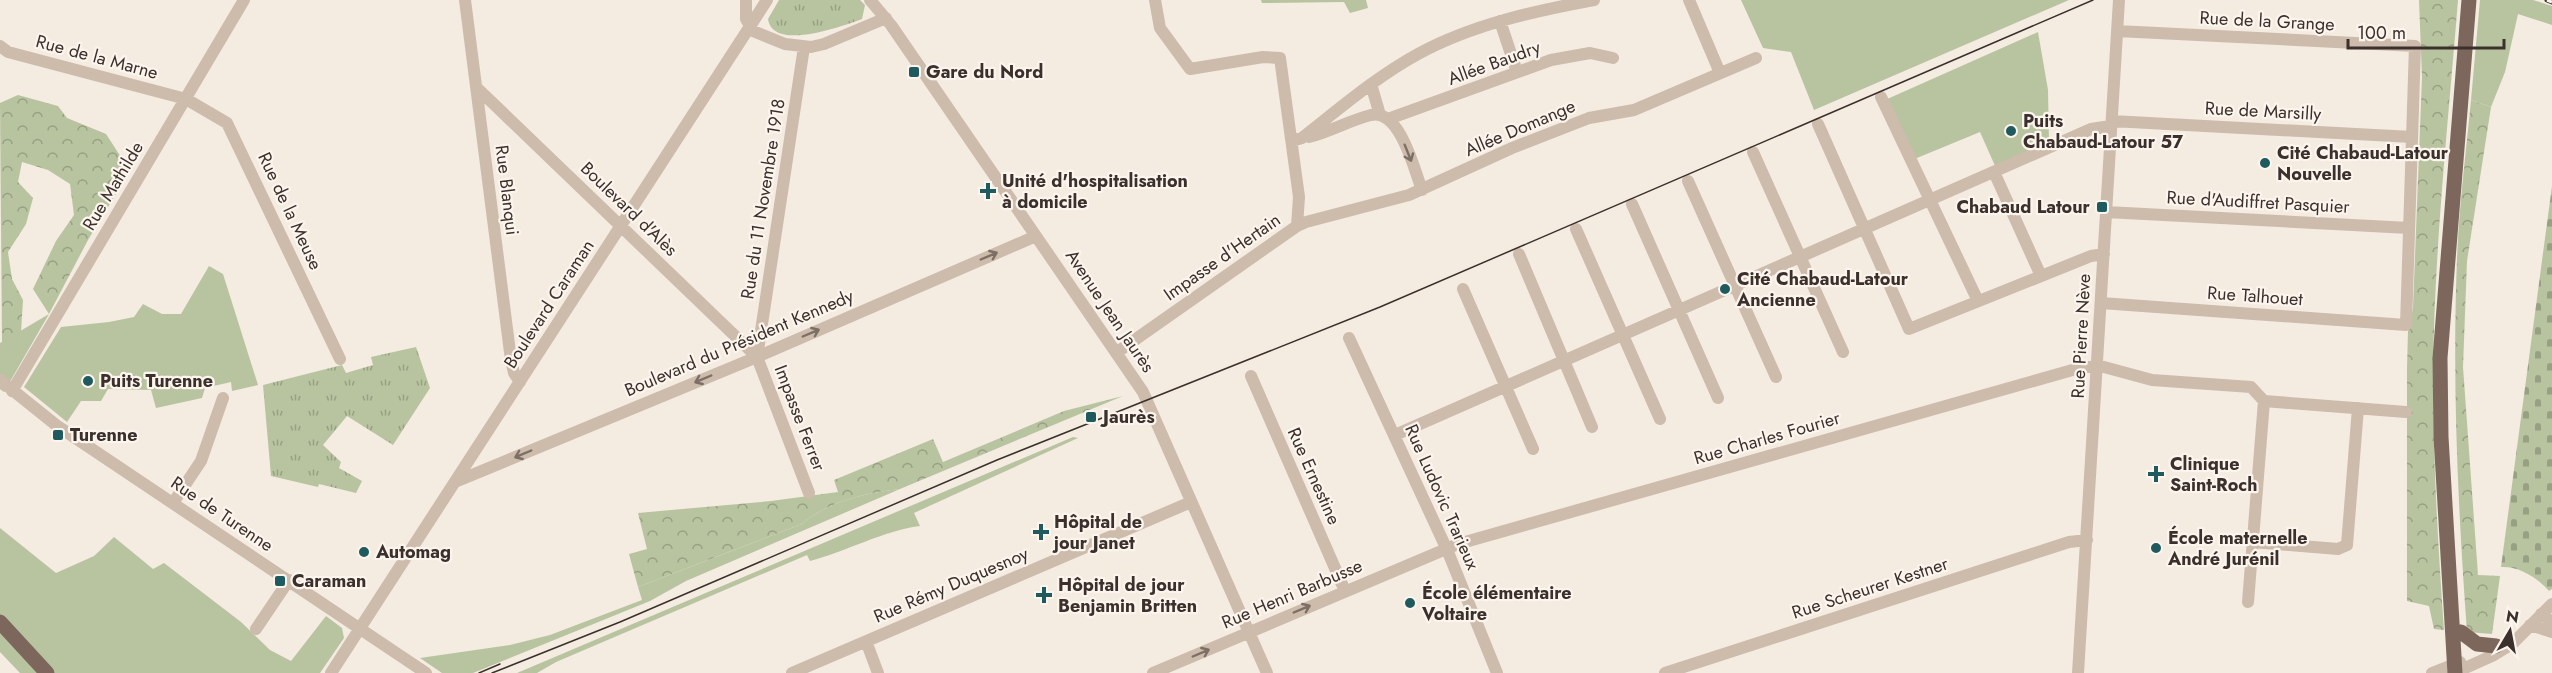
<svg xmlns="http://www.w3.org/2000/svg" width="2552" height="673" font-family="Jost,sans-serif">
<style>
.grass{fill:#b8c4a0}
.forest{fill:url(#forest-crowns)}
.cemetery{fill:url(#cemetery-stones)}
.park{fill:url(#park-tufts)}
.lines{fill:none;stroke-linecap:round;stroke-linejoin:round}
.minor{stroke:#cdbbac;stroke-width:12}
.major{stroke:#7d675c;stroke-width:15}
.tram{stroke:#3b302b;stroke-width:1.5}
.rail-casing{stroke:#3b302b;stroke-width:5}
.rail{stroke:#fbf5ee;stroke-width:3;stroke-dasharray:9;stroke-linecap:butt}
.oneway{stroke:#7d6f65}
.poi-dot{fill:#1f5a5e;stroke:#fbf5ee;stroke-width:2}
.labels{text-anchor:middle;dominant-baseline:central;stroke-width:4.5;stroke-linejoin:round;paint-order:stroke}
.street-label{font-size:18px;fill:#3b302b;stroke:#fbf5ee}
.poi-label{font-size:18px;font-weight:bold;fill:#3b302b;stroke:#fbf5ee;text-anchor:start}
</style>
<defs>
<pattern id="forest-crowns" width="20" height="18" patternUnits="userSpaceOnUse" patternTransform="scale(1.5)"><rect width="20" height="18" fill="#b8c4a0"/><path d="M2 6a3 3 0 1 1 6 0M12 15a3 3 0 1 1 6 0" fill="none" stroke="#97a083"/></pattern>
<pattern id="cemetery-stones" width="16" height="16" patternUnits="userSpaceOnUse" patternTransform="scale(1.5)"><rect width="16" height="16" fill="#b8c4a0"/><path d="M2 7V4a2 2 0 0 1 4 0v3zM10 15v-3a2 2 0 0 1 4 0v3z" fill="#97a083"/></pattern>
<pattern id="park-tufts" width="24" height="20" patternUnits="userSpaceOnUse" patternTransform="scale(1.5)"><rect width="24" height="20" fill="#b8c4a0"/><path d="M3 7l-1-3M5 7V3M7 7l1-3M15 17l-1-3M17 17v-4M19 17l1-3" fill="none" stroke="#97a083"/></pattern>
</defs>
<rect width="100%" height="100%" fill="#f4ebe1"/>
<path class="grass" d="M1261 0H1366L1368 8 1350 13 1344 2 1262 3Z
M1741 0H2069L1814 110 1791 52 1763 48Z
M2480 0H2533L2552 6V25L2518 14 2505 72 2491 107 2471 100Z
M2038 32 2048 90 2049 144 1996 168 1980 132 1912 160 1885 100Z
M209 266 223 274 258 385 232 391 231 382 205 388 202 398 156 408 151 390 108 389 101 401H81L67 422 24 387 61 327 109 322 134 317 143 304 162 314H181Z
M49 314 4 392 0 389V343Z
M1073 437 1078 438 914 513 920 526C882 531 848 551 810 561L807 555 556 662 537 673H517Z
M900 489 686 581 650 601 473 673H442L420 658 510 645 550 635 642 600 638 587 802 524C829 501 865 493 900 489Z
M0 528 56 573 94 556 114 537 153 569 164 563 241 622 270 650 291 661 326 616 342 628 344 638 320 673H20L0 652Z"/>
<path class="forest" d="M2419 0H2458C2448 125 2434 251 2433 376 2433 461 2438 545 2444 630L2434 629 2429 606 2407 601V368L2408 331 2413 308 2422 77Z
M18 95 58 106 67 118 106 134 130 171 88 240 49 314 33 289 56 241 74 215 70 184 48 170 22 162 18 182 33 198 26 224 8 252 12 279 23 300 21 332 2 344 0 103Z
M2471 100 2491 107 2467 261 2463 367 2478 575 2500 576 2492 634 2467 632C2458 508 2452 384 2457 259 2459 206 2466 153 2471 100Z
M1123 396 900 489C865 493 829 501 802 524L638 587 629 554 647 549 638 513 771 501 838 492 834 480 933 439 943 462 1064 411Z"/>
<path class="cemetery" d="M2552 186V589L2549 591C2538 578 2519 566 2501 567Z"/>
<path class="park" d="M779 0H860L865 5 862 19C843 26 773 52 768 19Z
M416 347 430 388 393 445 347 416 323 445 341 462 339 468 362 481 356 493 319 484 318 487 271 476 263 385 342 365 346 373 373 365 371 357Z"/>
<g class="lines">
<path class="minor" d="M465 0 511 360 514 373 520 382
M746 0V19L753 31 785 44 811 47 824 44 886 18
M870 0 891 25 1143 392 1267 673
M1689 0 1720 73
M1500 21 1517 72
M0 46 8 52 186 99 227 123 340 359
M1371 84 1380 115
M476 87 757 357 809 493
M1881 97 1978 301
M1388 119 1551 60 1590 53 1613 58
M2112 121 2412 137
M1818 124 1909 329 2091 256 2104 254
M1309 137C1330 132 1350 120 1371 115 1400 109 1414 169 1422 190
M1292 141 1302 138C1339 109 1376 77 1418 54 1471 25 1534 11 1594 0
M1753 152 1843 352
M1994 172 2041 276
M1688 181 1776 377
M1632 204 1718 398
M2106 212 2409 228
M1297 226 1306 222 1409 195 1512 148 1589 118 1634 110 1756 58
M1576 229 1660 419
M1519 254 1592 427
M1463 289 1533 449
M2101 303 2406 325 2415 46 2117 31
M1349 338 1448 552 1497 673
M1116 353 1297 226 1299 197 1280 58 1263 57 1190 69 1160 28 1155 0
M757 357 804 47
M1251 376 1345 591
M0 380 56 425 426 673
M12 391 244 0
M1395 435 2091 129 2111 126
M455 482 757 357 1036 236
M173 503 201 461 223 398
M2253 542 2338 549 2347 545 2358 408
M2248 602 2264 401
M2541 614 2552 622
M2530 625 2552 632
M256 629 289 580
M866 641 878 673
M331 673 767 0
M792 673 1191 502
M1153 673 1458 544 2083 367H2104L2152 380 2251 387 2264 401 2406 412
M1665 673 2069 542 2087 540
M2078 673 2119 0
M2432 673 2460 662
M2454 673 2494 655 2512 644 2552 604"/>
<path class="major" d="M0 622 47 673
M2461 632 2477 644 2496 646
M2455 673 2441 437 2440 358 2469 0"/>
<path class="tram" d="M479 673 500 664
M492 673 620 622 997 460 1380 307 2093 0"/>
<defs>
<path id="rail" d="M2547 0 2552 2"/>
</defs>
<use href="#rail" class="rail-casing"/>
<use href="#rail" class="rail"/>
</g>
<defs><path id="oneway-shaft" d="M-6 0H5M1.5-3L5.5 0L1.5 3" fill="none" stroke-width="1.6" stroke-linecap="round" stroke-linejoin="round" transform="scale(1.5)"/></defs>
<g class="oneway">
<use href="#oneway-shaft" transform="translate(1408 153) rotate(68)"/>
<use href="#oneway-shaft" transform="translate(989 256) rotate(-23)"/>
<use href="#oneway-shaft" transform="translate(811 333) rotate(-23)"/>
<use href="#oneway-shaft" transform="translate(703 379) rotate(157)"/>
<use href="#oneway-shaft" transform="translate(523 454) rotate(157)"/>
<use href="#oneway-shaft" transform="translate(1302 609) rotate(-23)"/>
<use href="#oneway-shaft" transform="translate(1201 653) rotate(-23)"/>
</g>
<g class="poi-dot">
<rect x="908" y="66" width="12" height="12" rx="3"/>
<circle cx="2011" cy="131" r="6"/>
<circle cx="2265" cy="163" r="6"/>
<path d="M985 182h6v6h6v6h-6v6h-6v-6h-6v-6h6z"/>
<rect x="2096" y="201" width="12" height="12" rx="3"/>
<circle cx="1725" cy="289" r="6"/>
<circle cx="88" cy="381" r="6"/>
<rect x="1085" y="411" width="12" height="12" rx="3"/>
<rect x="52" y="429" width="12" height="12" rx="3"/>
<path d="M2153 465h6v6h6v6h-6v6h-6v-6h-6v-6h6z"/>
<path d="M1038 523h6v6h6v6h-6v6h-6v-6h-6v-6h6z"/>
<circle cx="2156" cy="548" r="6"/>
<circle cx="364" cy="552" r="6"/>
<rect x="274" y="575" width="12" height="12" rx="3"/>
<path d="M1041 586h6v6h6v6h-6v6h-6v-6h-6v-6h6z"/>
<circle cx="1410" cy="603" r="6"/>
</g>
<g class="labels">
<g class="street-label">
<text transform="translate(2267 21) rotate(3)">Rue de la Grange</text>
<text transform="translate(97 57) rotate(15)">Rue de la Marne</text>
<text transform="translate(1494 63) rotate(-20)">Allée Baudry</text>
<text transform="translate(2263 111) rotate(3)">Rue de Marsilly</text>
<text transform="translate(1520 128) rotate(-23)">Allée Domange</text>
<text transform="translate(113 186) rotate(-59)">Rue Mathilde</text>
<text transform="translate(507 190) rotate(83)">Rue Blanqui</text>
<text transform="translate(763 199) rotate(-81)">Rue du 11 Novembre 1918</text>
<text transform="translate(2258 202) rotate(3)">Rue d'Audiffret Pasquier</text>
<text transform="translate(629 209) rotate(44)">Boulevard d'Alès</text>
<text transform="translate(290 211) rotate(65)">Rue de la Meuse</text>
<text transform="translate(1222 257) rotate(-35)">Impasse d'Hertain</text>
<text transform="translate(2255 296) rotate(4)">Rue Talhouet</text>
<text transform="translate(549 304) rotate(-57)">Boulevard Caraman</text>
<text transform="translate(1110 311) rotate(56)">Avenue Jean Jaurès</text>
<text transform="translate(2081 336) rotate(-87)">Rue Pierre Nève</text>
<text transform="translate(739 343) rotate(-23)">Boulevard du Président Kennedy</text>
<text transform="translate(800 418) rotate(69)">Impasse Ferrer</text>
<text transform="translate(1767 438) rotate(-16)">Rue Charles Fourier</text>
<text transform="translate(1314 476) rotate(66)">Rue Ernestine</text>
<text transform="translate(1442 497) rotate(66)">Rue Ludovic Trarieux</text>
<text transform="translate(222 514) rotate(34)">Rue de Turenne</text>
<text transform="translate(951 585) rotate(-23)">Rue Rémy Duquesnoy</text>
<text transform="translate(1870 588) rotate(-18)">Rue Scheurer Kestner</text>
<text transform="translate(1292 594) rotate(-23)">Rue Henri Barbusse</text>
</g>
<g class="poi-label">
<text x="926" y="72">Gare du Nord</text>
<text x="2023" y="121">Puits<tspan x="2023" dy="21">Chabaud-Latour 57</tspan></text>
<text x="2277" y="153">Cité Chabaud-Latour<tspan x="2277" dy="21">Nouvelle</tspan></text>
<text x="1002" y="181">Unité d'hospitalisation<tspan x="1002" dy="21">à domicile</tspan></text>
<text x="2090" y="207" text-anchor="end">Chabaud Latour</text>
<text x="1737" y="279">Cité Chabaud-Latour<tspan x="1737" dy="21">Ancienne</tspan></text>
<text x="100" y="381">Puits Turenne</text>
<text x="1103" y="417">Jaurès</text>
<text x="70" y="435">Turenne</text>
<text x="2170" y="464">Clinique<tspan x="2170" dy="21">Saint-Roch</tspan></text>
<text x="1054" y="522">Hôpital de<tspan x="1054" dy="21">jour Janet</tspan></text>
<text x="2168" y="538">École maternelle<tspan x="2168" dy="21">André Jurénil</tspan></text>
<text x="376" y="552">Automag</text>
<text x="292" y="581">Caraman</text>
<text x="1058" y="585">Hôpital de jour<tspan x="1058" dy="21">Benjamin Britten</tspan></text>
<text x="1422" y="593">École élémentaire<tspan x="1422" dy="21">Voltaire</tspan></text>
</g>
</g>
<g transform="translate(2510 631) rotate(10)" stroke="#fbf5ee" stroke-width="4.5" paint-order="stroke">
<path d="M0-4.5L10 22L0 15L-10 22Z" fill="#3b302b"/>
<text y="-9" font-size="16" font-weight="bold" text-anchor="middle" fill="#3b302b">N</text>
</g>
<path d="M2348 39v9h156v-9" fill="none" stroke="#3b302b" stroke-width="3"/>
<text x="2357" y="39" font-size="18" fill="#3b302b" stroke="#fbf5ee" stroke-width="4.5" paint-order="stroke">100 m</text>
</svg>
